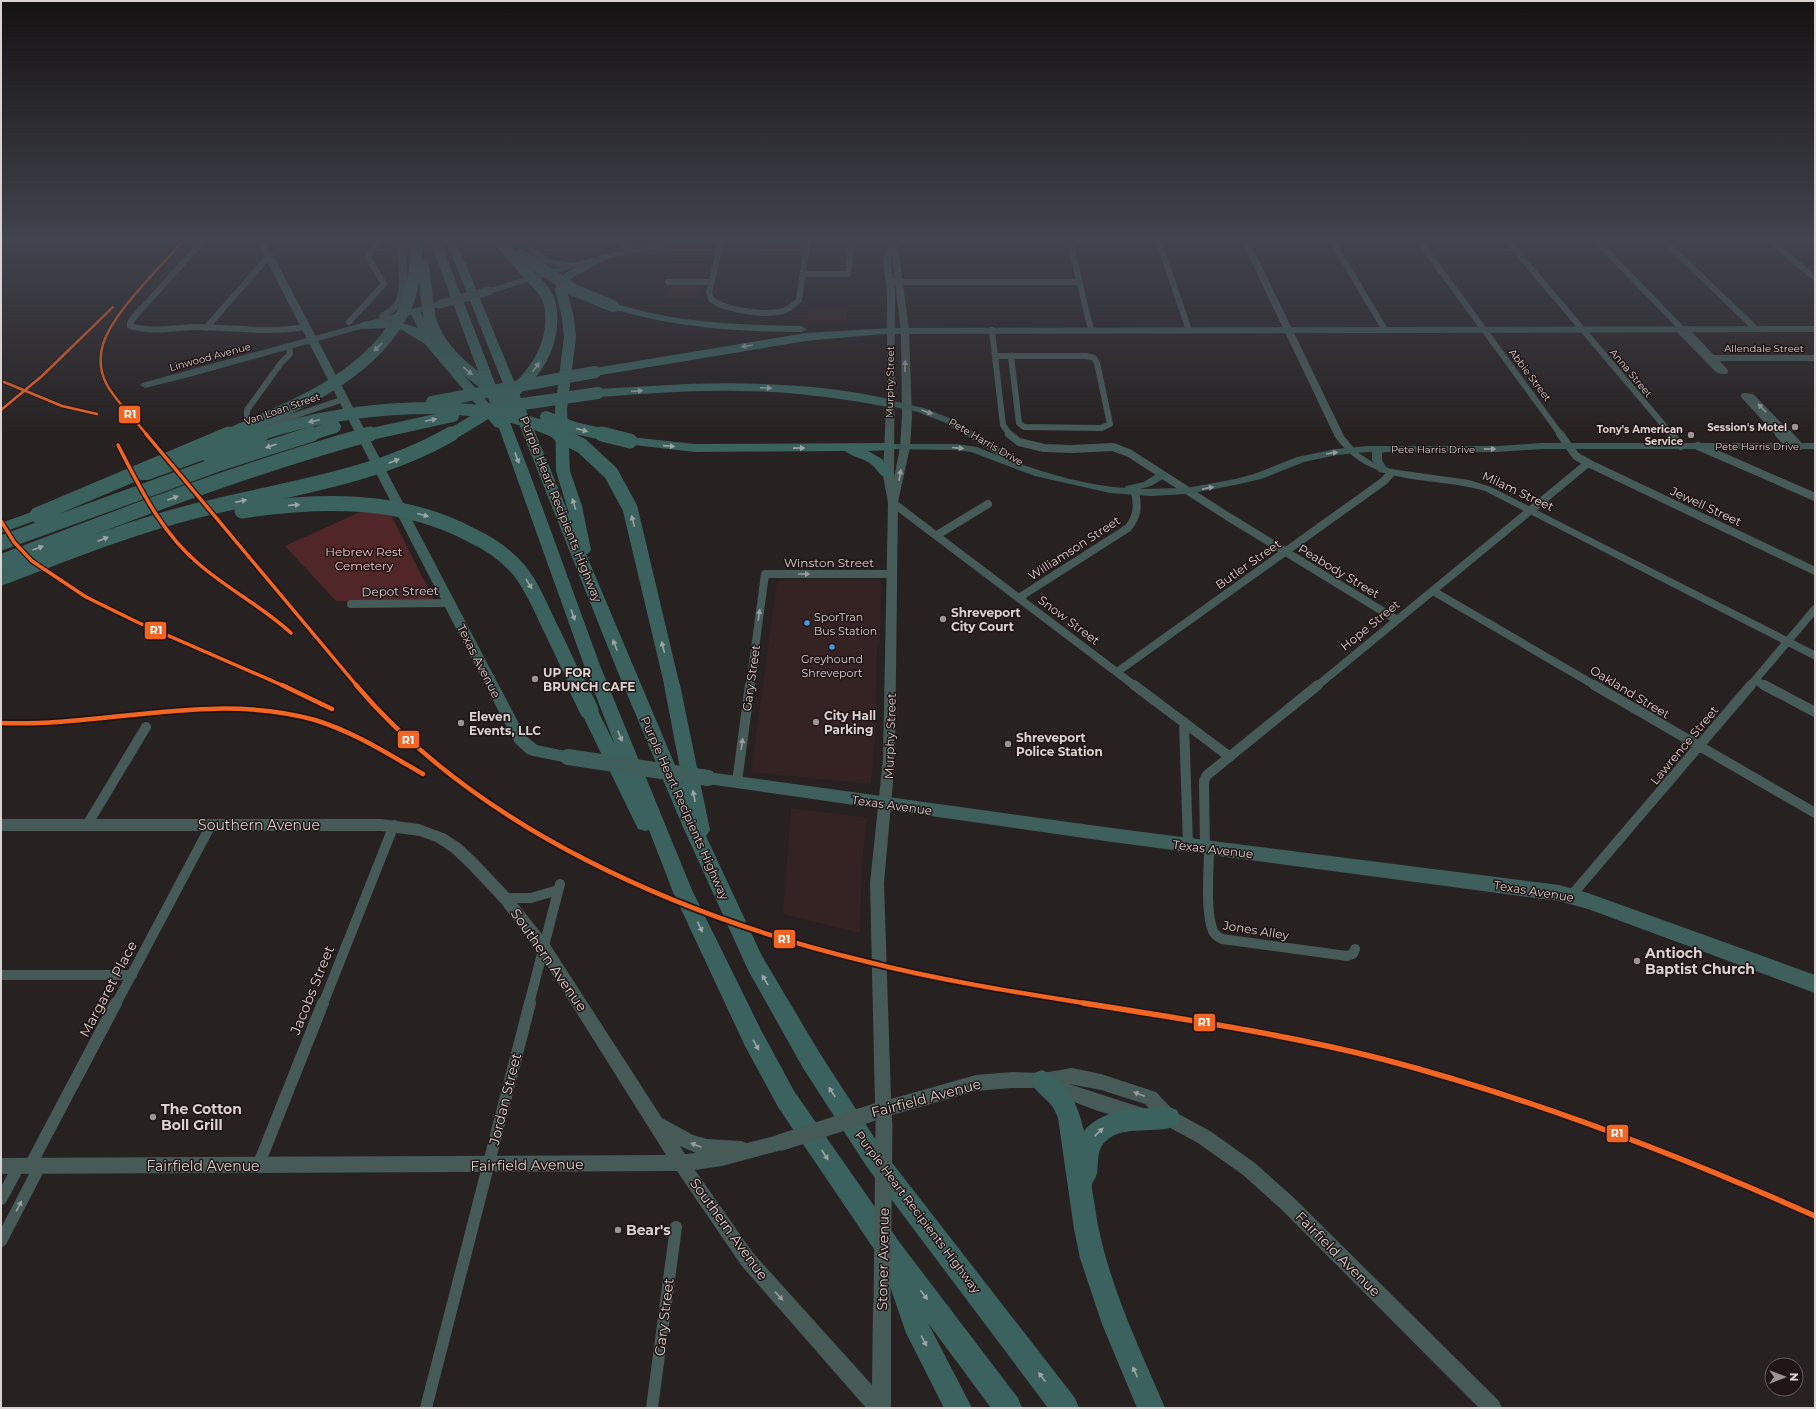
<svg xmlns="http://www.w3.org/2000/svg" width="1816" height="1409" font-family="Montserrat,sans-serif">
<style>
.built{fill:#352324}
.green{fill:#512629}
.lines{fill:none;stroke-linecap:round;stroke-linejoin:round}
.minor-far3{stroke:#465a58;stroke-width:6}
.minor-far2{stroke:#465a58;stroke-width:8}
.minor-far1{stroke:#465a58;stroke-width:10}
.minor{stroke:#465a58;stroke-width:12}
.tertiary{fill:#465a58;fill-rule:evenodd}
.secondary{fill:#3e5856;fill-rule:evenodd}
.primary{fill:#3f5f5c;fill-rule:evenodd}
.motorway{fill:#3b625e;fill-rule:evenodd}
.tertiary-bridge{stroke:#465a58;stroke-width:17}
.secondary-bridge{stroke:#3e5856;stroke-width:9}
.primary-bridge{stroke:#3f5f5c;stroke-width:16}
.motorway-bridge-far2{stroke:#3b625e;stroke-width:12}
.motorway-bridge-far1{stroke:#3b625e;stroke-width:15}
.motorway-bridge{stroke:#3b625e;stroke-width:19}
.rail-1-far3-casing{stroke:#201415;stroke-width:4.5}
.rail-1-far2-casing{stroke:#201415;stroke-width:6}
.rail-1-far1-casing{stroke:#201415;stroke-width:8}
.rail-1-casing{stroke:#201415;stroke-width:8}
.rail-1-far3{stroke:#f26522;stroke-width:2.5}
.rail-1-far2{stroke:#f26522;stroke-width:3.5}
.rail-1-far1{stroke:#f26522;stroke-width:4.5}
.rail-1{stroke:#f26522;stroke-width:5.5}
.oneway{fill:#9ba5a4}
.oneway2{fill:#989c9b}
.oneway3{fill:#949b9a}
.poi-dot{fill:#9c9494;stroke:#201415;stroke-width:1.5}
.bus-dot{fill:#4699e1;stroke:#201415;stroke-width:1.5}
.labels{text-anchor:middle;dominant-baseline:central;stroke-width:3;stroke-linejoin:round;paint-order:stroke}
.far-street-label{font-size:10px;fill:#dbd2d2;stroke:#201415}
.far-poi-label{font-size:10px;font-weight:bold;fill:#dbd2d2;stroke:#201415;text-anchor:end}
.bus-label{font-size:11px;fill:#dbd2d2;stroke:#201415;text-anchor:start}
.street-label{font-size:12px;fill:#dbd2d2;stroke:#201415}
.park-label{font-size:12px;fill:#f5c3c4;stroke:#201415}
.poi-label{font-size:12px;font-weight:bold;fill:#dbd2d2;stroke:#201415;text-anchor:start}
.near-street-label{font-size:14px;fill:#dbd2d2;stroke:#201415}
.near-poi-label{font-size:14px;font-weight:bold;fill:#dbd2d2;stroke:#201415;text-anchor:start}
.line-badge{stroke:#201415;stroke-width:1.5}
.badge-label{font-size:11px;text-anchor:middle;font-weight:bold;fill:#fff}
</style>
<rect width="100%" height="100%" fill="#272121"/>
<path class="built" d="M799 243 797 259H761L764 244Z
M676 250H710L704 274H669Z
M673 286H701L698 298H663L665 293Z
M808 308H847L846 321H807Z
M777 581H881L880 642 877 643 876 726 871 784 751 772Z
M791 808 867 818 862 861 860 933 783 914Z"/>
<path class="green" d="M369 508 389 511 434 600 336 601 285 546Z"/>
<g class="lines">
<path class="minor-far3" d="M206 238 135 316 130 323V326C152 333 176 327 198 327 234 328 270 333 306 327
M209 238 379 240
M539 238 549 240H613L621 242 629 251
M1069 238 1091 330
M1417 238 1561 435
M1505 238 1672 435
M1594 238 1682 329
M1661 238 1756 329
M1767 238 1815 278
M722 239 709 292 711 299C724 310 761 315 778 312 786 311 793 306 799 300L808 238
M1331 239 1385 330
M1158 240 1189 330
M803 274H848L852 240
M668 282H712
M891 282H1080
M349 322 384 284 368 257 379 240
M206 328 269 256
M1678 329 1718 370 1725 371 1685 329
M992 330 1003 425 1010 435
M995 356H1011
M1011 356H1087L1094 358 1097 363 1110 424 1101 428 1024 427 1019 423Z
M1714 358H1815
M259 426 247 418V410L281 363 290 354 289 347
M252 430 344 399
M1780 435 1744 396 1752 397 1789 435"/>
<path class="minor-far2" d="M1009 434 1019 442 1044 448 1072 449 1113 447 1129 453 1227 516 1397 620
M1671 434 1681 446
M1779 434 1790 446
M1788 434 1799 446
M1698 446 1815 497
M1588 463 1815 571
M893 503 1135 686
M937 535 988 504
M1433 591 1596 686
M1020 597 1128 528C1138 516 1138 506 1135 492
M351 604 449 603
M1117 672 1384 481 1391 473
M1755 680 1765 686
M750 686 765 574H893
M1317 686 1588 463 1576 456 1560 434
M1750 686 1815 609"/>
<path class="minor-far1" d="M1134 685 1230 757
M1594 685 1815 813
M1764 685 1815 712
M1184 722 1188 845
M737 782 750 685
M87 825 146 727
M1205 848 1204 781 1207 775 1318 685
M1209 848C1209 870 1205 912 1213 931 1215 935 1218 937 1222 939L1347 956 1353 954 1355 949
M1571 896 1751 685
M505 898H531L558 890
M1 975H132
M116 1004 211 825
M323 1004 394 825
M529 1004 560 884"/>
<path class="minor" d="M30 1166 116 1003
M258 1166 323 1003
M1 1199 19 1166
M1 1241 40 1166
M426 1408 530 1003
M652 1408 676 1227"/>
<path class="tertiary" d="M889 238H897L895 243 898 245 909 331 912 417 910 447 898 502 895 759 884 883 891 1099 976 1075 1012 1072 1042 1073 1072 1068 1101 1074 1156 1092 1175 1112 1210 1131 1255 1163 1293 1197 1499 1401 1502 1408H1479L1281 1209 1243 1175 1198 1143 1163 1124 1145 1104 1101 1090 1069 1084 1146 1109 1148 1115 1146 1121 1140 1123 1098 1111 1055 1095 1049 1093 1047 1088H1012L976 1091 892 1115V1124L890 1130 884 1132 878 1130 876 1118 873 1117 871 1111 875 1104 870 883 883 759 888 503 883 475 887 382V291L883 262ZM892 258 901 331 902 417 900 447 894 479 895 291 891 262Z
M1240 238H1248L1344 436 1357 452 1374 463 1391 469 1469 480 1491 487 1815 651V660L1485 491C1430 475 1373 489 1335 437Z
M1 819H381L419 824 446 834 461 844 476 858 510 894 549 943 662 1118 693 1135 707 1139 741 1141 747 1143 782 1134 788 1136 790 1142 788 1148 782 1150 722 1166 695 1170 753 1253 872 1385 873 1304 876 1298 882 1295 888 1298 891 1304V1408H866L741 1265 677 1171 1 1174V1158L666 1155 539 953 500 902 466 866 451 852 436 842 419 836 381 831H1ZM680 1146 696 1153 685 1154Z"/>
<path class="secondary" d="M396 238H404C406 264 415 299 390 315L440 301 444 304 443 306 193 376 145 388 140 385 142 383 380 318 379 316 380 314C385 311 391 307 395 302 402 289 397 253 396 238Z
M696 238H1507L1503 240 701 242C629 249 561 272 492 293L489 294 485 291 486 289 561 267C545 265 536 259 526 248V244H532L549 259 573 263 647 244Z
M1815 326V332L891 334 887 331 891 328Z
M889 400 924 408 952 419 1009 454 1008 456 1002 457C1041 472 1083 485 1125 488L1126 486 1144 482 1158 473H1166L1167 475 1166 477 1151 486 1140 489 1187 488 1235 479 1254 474 1297 457 1336 449 1368 446H1498L1542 443H1815V449H1542L1498 452H1385L1382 453V460L1388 470 1383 473 1379 472 1372 460V452H1368L1336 455 1304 462 1261 479 1235 485 1187 494 1151 496 1110 493 1035 476 971 452 956 450 885 449 884 447 889 444H956L977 447 999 456 946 423 918 412 886 405 884 403Z"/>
<path class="primary" d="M255 238H264L525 735 537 745 574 753 576 757 574 761 568 763 533 756 527 754 515 743Z
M708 772 1112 828 1559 885 1588 893 1815 975V993L1588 909 1559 901 1112 842 708 784 702 783 700 778 702 773Z"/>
<path class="motorway" d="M411 238H421L422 249 421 251H413Z
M429 238H439L533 482 601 668 692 890 761 1030 794 1091 900 1243 1018 1398 1022 1408H991L928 1323 972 1408H944L906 1333 883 1266 884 1264 778 1107 745 1046 673 892 649 830 645 831 638 829 580 710 583 705 589 703 595 705 615 745 585 668 499 428 495 427 425 344 402 330 390 328 363 329 357 326C366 315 406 323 418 328L409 311 415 308 419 309 441 349 491 406Z
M445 238H455L570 517 556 471 555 409 564 337 562 318 555 289 559 280 565 273 600 256 604 255 609 258 573 277 569 281 567 289 574 318 576 337 567 409 570 471 582 506 591 550 589 553 586 554 683 784 664 685 666 681 672 679 678 681 680 685 710 830 706 836 762 956 819 1052 883 1151 1075 1398 1079 1408H1048L867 1167 803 1068 748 970 683 827 617 670Z
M613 303C629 307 644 312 661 315 707 324 754 325 801 326L807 329 801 332C735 332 672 327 609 308L607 306Z
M891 328 895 329 897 331 895 333 806 341 595 376 591 375 589 372 591 369 595 368 806 333Z
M687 384C755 382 827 384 893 400L895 403 893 406 889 407C839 398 789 391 738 391 691 390 645 394 598 397L594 396 592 393 594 390 598 389Z
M630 437 695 444 889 443 894 444 896 447 894 450 868 451 882 459 895 475 893 478C881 481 879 470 871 464 863 458 852 457 845 451L695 452 625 444 623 441 625 438Z
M207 450 212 451 214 454 212 457 148 480H138L136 477 138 474Z
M51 505 56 507 58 510 56 513 1 533V523Z
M1042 1070C1068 1081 1078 1105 1084 1131 1100 1112 1125 1109 1149 1108 1160 1107 1168 1106 1177 1110L1180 1118 1177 1126C1157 1134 1123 1125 1107 1140 1096 1149 1099 1161 1097 1173 1096 1178 1093 1181 1092 1184 1091 1188 1095 1203 1095 1208 1106 1280 1137 1342 1165 1408H1137L1102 1324 1080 1258 1074 1229 1058 1118C1051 1097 1037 1097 1031 1081L1034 1073Z"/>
<path class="tertiary-bridge" d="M782 1142 875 1112
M882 1304 884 1124"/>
<path class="secondary-bridge" d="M440 304 489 291"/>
<path class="primary-bridge" d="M568 757 708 778"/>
<path class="motorway-bridge-far2" d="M521 255 574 290 613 306
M423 266C426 283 426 301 430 318 439 353 471 374 499 394
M432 402 595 372
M495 408 598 393
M546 417 575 428 606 435
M227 435C293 407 374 376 406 306 414 288 415 268 417 249
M259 435C345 407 478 392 561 435
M309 435 335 427
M367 435 453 416
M450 435C491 412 547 378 551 326 552 315 551 302 545 293 542 287 536 282 531 277 520 264 508 251 497 238"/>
<path class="motorway-bridge-far1" d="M559 434 582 446 611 473 630 508 672 685
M602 434 630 441
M207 454 262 434
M242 511C320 499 401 497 473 536 490 544 506 555 519 570 532 586 540 606 549 625 559 645 568 665 578 686
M37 515 229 434
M1 543 221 463 312 434
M1 562C122 516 245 468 370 434
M1 578C66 553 131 527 199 510 284 489 375 478 451 434"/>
<path class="motorway-bridge" d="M577 685 589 710"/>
<defs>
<path id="rail-1-far3" d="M4 382 62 406 97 414
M1 410 42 376 113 307
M147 435C136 421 115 400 107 385 100 372 99 358 103 344 114 310 162 267 185 238"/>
<path id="rail-1-far2" d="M146 434 357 686
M118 445C140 488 162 534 200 565 229 590 263 607 291 633
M1 521 14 542 32 561 86 597 137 622 284 686"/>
<path id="rail-1-far1" d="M282 685 332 709
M356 685C479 830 682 917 864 961 938 980 1014 992 1090 1004
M1 723C106 727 211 691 315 720 354 732 388 754 423 774"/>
<path id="rail-1" d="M1083 1003C1183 1019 1284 1034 1382 1059 1531 1098 1674 1153 1815 1216"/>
</defs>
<use href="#rail-1-far3" class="rail-1-far3-casing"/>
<use href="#rail-1-far2" class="rail-1-far2-casing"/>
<use href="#rail-1-far1" class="rail-1-far1-casing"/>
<use href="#rail-1" class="rail-1-casing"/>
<use href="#rail-1-far3" class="rail-1-far3"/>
<use href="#rail-1-far2" class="rail-1-far2"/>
<use href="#rail-1-far1" class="rail-1-far1"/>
<use href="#rail-1" class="rail-1"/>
</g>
<defs><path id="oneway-solid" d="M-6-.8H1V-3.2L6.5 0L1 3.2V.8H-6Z"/></defs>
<g class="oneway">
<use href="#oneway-solid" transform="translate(747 346) rotate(171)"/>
<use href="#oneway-solid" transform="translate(378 347) rotate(134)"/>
<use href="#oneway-solid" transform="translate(536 367) rotate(-54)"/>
<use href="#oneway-solid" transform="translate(468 371) rotate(40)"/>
<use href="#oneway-solid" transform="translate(766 388) rotate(3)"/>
<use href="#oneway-solid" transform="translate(637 391) rotate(-4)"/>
<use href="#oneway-solid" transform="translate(431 420) rotate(-12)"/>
<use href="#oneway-solid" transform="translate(314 421) rotate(168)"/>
<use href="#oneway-solid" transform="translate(582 430) rotate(15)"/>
<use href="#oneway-solid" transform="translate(271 446) rotate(161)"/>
<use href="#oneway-solid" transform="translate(669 446) rotate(4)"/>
<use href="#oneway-solid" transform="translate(799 448) rotate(-1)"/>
<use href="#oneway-solid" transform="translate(517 458) rotate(69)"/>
<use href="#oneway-solid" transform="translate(394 461) rotate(-21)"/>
<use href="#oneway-solid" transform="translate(173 498) rotate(-20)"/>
<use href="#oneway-solid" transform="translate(241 501) rotate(-13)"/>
<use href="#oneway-solid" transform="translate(574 504) rotate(-106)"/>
<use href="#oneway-solid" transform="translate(294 505) rotate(-5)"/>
<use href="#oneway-solid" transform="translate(423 515) rotate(15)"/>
<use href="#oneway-solid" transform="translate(633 521) rotate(-104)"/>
<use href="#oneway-solid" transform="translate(103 539) rotate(-21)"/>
<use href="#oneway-solid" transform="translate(38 548) rotate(-20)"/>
<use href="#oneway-solid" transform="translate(529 584) rotate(59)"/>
<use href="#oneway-solid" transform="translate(573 615) rotate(70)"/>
<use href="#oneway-solid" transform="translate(615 645) rotate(-111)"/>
<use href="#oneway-solid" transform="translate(663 647) rotate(-104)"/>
<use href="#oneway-solid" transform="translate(620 736) rotate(68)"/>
<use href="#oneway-solid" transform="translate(694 796) rotate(-101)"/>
<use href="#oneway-solid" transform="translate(700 927) rotate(64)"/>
<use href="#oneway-solid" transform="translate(765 980) rotate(-120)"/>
<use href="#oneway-solid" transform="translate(756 1045) rotate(61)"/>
<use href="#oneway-solid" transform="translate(832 1092) rotate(-123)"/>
<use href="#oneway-solid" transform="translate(1099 1132) rotate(-44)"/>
<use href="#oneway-solid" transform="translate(825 1155) rotate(56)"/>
<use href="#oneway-solid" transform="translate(924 1295) rotate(53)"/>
<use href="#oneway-solid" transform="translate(924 1341) rotate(62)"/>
<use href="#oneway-solid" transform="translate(1135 1372) rotate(-114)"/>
<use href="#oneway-solid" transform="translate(1042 1377) rotate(-127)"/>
</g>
<g class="oneway2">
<use href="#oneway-solid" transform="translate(905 366) rotate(-89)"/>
<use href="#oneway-solid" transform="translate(1762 408) rotate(-134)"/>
<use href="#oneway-solid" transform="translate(900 475) rotate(-80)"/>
<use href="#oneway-solid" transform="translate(804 574)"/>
<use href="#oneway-solid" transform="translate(759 615) rotate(-82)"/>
<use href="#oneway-solid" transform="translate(742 744) rotate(-82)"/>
<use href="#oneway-solid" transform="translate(1139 1094) rotate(-159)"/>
<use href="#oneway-solid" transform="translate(696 1145) rotate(-159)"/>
<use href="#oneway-solid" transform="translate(19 1206) rotate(-62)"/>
<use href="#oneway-solid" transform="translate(779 1296) rotate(47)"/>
</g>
<g class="oneway3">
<use href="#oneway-solid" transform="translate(927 412) rotate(19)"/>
<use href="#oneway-solid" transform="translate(958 448) rotate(5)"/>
<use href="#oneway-solid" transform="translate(1490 449) rotate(1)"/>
<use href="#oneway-solid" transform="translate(1332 453) rotate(-9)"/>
<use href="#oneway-solid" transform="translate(1208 488) rotate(-11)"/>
</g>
<linearGradient id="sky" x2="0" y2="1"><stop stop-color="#151212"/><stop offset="0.55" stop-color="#41434e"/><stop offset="1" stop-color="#41434e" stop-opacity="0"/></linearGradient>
<rect width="1816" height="435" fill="url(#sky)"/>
<g class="poi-dot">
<circle cx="1795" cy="427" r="4"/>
<circle cx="1691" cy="435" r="4"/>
<circle cx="943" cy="619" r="4"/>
<circle cx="535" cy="679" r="4"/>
<circle cx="816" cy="722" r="4"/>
<circle cx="461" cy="723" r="4"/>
<circle cx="1008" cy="744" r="4"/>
<circle cx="1637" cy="961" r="4"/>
<circle cx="153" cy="1117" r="4"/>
<circle cx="618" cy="1230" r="4"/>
</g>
<g class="bus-dot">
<circle cx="807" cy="623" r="3.5"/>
<circle cx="832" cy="647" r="3.5"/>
</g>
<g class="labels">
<g class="far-street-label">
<text x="1764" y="348">Allendale Street</text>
<text transform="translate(210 357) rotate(-15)">Linwood Avenue</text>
<text transform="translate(1631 373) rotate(50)">Anna Street</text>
<text transform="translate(1530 375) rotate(53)">Abbie Street</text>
<text transform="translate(890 382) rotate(-89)">Murphy Street</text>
<text transform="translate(282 409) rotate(-19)">Van Loan Street</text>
<text transform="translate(986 442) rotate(30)">Pete Harris Drive</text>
<text x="1757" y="446">Pete Harris Drive</text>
<text x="1433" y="449">Pete Harris Drive</text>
</g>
<g class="far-poi-label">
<text x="1787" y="427">Session's Motel</text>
<text x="1683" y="429">Tony's American<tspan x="1683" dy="12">Service</tspan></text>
</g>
<g class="bus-label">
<text x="814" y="617">SporTran<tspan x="814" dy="14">Bus Station</tspan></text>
<text x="832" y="659" text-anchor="middle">Greyhound<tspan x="832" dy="14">Shreveport</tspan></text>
</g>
<g class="street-label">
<text transform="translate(1518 491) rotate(25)">Milam Street</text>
<text transform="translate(1706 506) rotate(25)">Jewell Street</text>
<text transform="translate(561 509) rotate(68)">Purple Heart Recipients Highway</text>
<text transform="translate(1074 548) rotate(-33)">Williamson Street</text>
<text x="829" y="562">Winston Street</text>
<text transform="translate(1248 564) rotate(-35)">Butler Street</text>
<text transform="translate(1339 571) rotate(31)">Peabody Street</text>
<text transform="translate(400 591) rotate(-1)">Depot Street</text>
<text transform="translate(1069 620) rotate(37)">Snow Street</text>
<text transform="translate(1370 625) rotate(-39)">Hope Street</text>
<text transform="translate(479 661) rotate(63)">Texas Avenue</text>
<text transform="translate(751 678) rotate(-82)">Gary Street</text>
<text transform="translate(1630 692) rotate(31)">Oakland Street</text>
<text transform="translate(890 736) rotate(-88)">Murphy Street</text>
<text transform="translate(1684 745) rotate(-50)">Lawrence Street</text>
<text transform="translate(892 805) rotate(8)">Texas Avenue</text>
<text transform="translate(685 808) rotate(66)">Purple Heart Recipients Highway</text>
<text transform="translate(1213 849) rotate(7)">Texas Avenue</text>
<text transform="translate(1534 891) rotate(9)">Texas Avenue</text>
<text transform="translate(1256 930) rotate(9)">Jones Alley</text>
<text transform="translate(918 1212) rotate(53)">Purple Heart Recipients Highway</text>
</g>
<g class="park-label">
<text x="364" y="551">Hebrew Rest<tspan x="364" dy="14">Cemetery</tspan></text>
</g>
<g class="poi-label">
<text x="951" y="612">Shreveport<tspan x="951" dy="14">City Court</tspan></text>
<text x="543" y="672">UP FOR<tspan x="543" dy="14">BRUNCH CAFE</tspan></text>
<text x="824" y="715">City Hall<tspan x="824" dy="14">Parking</tspan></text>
<text x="469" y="716">Eleven<tspan x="469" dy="14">Events, LLC</tspan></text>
<text x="1016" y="737">Shreveport<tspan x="1016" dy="14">Police Station</tspan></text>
</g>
<g class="near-street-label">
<text x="259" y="825">Southern Avenue</text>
<text transform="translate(549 960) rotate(55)">Southern Avenue</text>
<text transform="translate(108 989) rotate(-62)">Margaret Place</text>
<text transform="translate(312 990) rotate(-68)">Jacobs Street</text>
<text transform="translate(926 1098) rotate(-15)">Fairfield Avenue</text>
<text transform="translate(505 1099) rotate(-76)">Jordan Street</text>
<text transform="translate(527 1165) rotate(-1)">Fairfield Avenue</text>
<text x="203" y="1166">Fairfield Avenue</text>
<text transform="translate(729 1229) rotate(54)">Southern Avenue</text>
<text transform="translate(1338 1254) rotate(45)">Fairfield Avenue</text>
<text transform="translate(883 1259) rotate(-89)">Stoner Avenue</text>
<text transform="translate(664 1317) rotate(-83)">Gary Street</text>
</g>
<g class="near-poi-label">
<text x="1645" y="953">Antioch<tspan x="1645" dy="16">Baptist Church</tspan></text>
<text x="161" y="1109">The Cotton<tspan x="161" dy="16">Boll Grill</tspan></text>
<text x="626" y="1230">Bear's</text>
</g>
</g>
<g class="line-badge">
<rect x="118" y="405" width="23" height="19" rx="4" fill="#f26522"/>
<rect x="144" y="621" width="23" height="19" rx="4" fill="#f26522"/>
<rect x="397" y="730" width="23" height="19" rx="4" fill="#f26522"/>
<rect x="773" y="929" width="23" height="20" rx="4" fill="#f26522"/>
<rect x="1193" y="1013" width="23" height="19" rx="4" fill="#f26522"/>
<rect x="1606" y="1124" width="23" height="19" rx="4" fill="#f26522"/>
</g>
<g class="badge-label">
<text x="130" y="418">R1</text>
<text x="156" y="634">R1</text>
<text x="408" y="744">R1</text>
<text x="784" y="943">R1</text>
<text x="1204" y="1026">R1</text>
<text x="1617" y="1137">R1</text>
</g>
<rect width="1816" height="1409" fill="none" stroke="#dbd2d2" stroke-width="4"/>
<g transform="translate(1784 1377) rotate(90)"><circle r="19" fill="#201415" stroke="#6b6061"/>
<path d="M0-3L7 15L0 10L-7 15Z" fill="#9c9494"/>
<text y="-6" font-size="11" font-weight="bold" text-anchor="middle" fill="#dbd2d2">N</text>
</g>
</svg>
